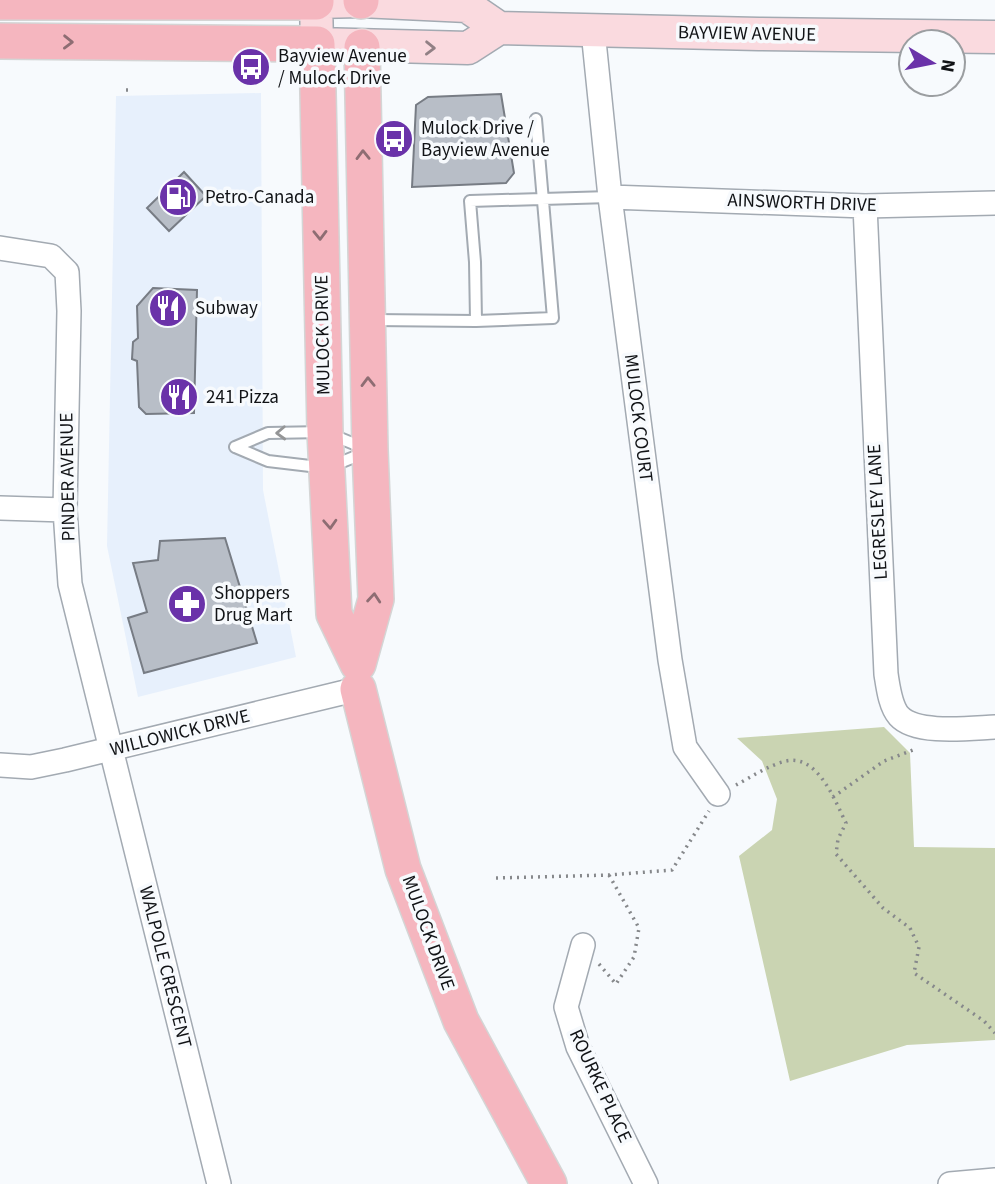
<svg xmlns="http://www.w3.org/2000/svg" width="995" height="1184" font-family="'Source Sans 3',sans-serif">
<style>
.built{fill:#e7f0fc}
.green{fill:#cad4b2}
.building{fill:#b8bec7;stroke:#777c84;stroke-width:2}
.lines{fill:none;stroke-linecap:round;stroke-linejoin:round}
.lane-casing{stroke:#a3aab2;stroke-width:14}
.street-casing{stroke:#a3aab2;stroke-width:26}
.secondary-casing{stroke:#a3aab2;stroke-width:35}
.primary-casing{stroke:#d4d5d5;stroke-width:38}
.path{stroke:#86888b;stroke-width:3.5;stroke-dasharray:2 5;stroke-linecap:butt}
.lane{stroke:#fff;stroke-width:10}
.street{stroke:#fff;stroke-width:23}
.secondary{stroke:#fadadf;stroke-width:32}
.primary{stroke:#f5b6bf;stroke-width:35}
.oneway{stroke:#8e6d73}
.oneway2{stroke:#918085}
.oneway3{stroke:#949596}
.labels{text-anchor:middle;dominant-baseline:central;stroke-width:7;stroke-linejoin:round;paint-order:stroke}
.street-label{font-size:19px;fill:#111316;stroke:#f7fafd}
.poi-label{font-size:19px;fill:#111316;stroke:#f7fafd;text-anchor:start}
</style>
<rect width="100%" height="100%" fill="#f7fafd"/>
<path class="built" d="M261 93 263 490 296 657 138 697 107 546 116 96Z"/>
<path class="green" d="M884 727 910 753 914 847 995 848V1040L907 1045 790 1081 739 856 772 830 777 799 762 761 737 738Z"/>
<path class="building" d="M501 94 514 173 506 183 412 187 416 105 428 97Z
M184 172 206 196 169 231 147 208Z
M153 288 197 290 194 413 146 414 139 407 137 361 132 359 133 342 138 338 137 306Z
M225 538 257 643 144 673 128 618 147 612 133 563 158 560 160 541Z"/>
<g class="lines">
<defs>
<path id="lane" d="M373 320 476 321 553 318 536 119
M476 321 475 262 470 201 610 197
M235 447 268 461 327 468 364 453
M235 447 268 433 325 432 364 448"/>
<path id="street" d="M593 31 610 197 670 660 685 747 718 794
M610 197 865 206 995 203
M865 206 886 674C888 686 890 706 899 716 916 735 971 728 995 727
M0 248 51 256 67 272 69 311 65 510 70 584 219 1184
M0 508 65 510
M0 765 31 767 65 760 358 689
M583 945 566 1007 578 1047 646 1184
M950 1184 995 1180"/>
<path id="secondary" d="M499 28 468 48 317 44 316 2 361 1 467 6 499 28 759 34 995 37"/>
<path id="primary" d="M361 1V0
M0 2H316V0
M0 41 317 44 325 432 334 614 358 664
M358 664 376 599 370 450 362 47
M358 689 403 869 461 1021 549 1184"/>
</defs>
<use href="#lane" class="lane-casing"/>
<use href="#street" class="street-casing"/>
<use href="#secondary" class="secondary-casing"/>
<use href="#primary" class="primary-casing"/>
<path class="path" d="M126 90H130
M736 785C751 777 769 765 786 761 818 754 835 801 846 823L838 839 836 854 883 908 910 928 919 947 914 973 984 1021 995 1033
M833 797 884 761 913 750
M496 878 609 875 672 870 709 811
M599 964 616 984 634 957 639 928 609 875"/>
<use href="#lane" class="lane"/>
<use href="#street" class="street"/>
<use href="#secondary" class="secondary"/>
<use href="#primary" class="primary"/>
</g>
<defs><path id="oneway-chevron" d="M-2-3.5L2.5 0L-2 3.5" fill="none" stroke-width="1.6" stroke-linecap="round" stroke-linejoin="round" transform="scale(1.75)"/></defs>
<g class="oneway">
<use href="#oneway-chevron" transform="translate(68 42) rotate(1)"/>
<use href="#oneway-chevron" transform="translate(363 155) rotate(-91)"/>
<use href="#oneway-chevron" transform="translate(320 235) rotate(89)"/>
<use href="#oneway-chevron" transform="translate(368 382) rotate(-91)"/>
<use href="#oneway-chevron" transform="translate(330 524) rotate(87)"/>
<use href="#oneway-chevron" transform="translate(374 598) rotate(-85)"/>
</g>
<use class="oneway2" href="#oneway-chevron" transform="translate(430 48) rotate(1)"/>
<use class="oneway3" href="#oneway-chevron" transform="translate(281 433) rotate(178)"/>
<defs>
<symbol id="bus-disc" viewBox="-11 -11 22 22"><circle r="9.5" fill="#6a32a9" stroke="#f7fafd"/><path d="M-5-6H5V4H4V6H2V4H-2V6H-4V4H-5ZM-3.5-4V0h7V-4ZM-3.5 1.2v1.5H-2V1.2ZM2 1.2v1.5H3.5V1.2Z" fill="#fff"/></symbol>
<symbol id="fuel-disc" viewBox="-11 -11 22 22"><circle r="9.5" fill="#6a32a9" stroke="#f7fafd"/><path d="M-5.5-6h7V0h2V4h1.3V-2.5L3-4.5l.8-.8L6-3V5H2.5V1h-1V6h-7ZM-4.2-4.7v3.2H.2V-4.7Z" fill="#fff"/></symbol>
<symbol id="restaurant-disc" viewBox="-11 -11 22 22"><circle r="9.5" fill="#6a32a9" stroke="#f7fafd"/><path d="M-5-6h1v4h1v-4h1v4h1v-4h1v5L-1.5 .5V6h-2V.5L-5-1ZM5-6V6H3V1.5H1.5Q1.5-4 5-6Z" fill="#fff"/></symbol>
<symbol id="pharmacy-disc" viewBox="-11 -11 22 22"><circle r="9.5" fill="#6a32a9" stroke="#f7fafd"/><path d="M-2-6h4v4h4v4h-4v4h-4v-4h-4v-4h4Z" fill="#fff"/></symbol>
</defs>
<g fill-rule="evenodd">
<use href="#bus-disc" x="229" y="45" width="44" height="44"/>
<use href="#bus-disc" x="372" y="117" width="44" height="44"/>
<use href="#fuel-disc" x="156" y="175" width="44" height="44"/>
<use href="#restaurant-disc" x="146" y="286" width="44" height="44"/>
<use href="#restaurant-disc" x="157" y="375" width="44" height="44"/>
<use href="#pharmacy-disc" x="165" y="582" width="44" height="44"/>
</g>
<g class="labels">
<g class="street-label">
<text transform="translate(747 34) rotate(1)">BAYVIEW AVENUE</text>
<text transform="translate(802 203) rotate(2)">AINSWORTH DRIVE</text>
<text transform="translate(323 335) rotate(-91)">MULOCK DRIVE</text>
<text transform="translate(638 418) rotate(83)">MULOCK COURT</text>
<text transform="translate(68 477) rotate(-91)">PINDER AVENUE</text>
<text transform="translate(878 512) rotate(-93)">LEGRESLEY LANE</text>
<text transform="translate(180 733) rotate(-14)">WILLOWICK DRIVE</text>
<text transform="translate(428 933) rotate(70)">MULOCK DRIVE</text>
<text transform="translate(165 967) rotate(76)">WALPOLE CRESCENT</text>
<text transform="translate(600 1086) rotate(65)">ROURKE PLACE</text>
</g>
<g class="poi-label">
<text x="278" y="56">Bayview Avenue<tspan x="278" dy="22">/ Mulock Drive</tspan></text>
<text x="421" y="128">Mulock Drive /<tspan x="421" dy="22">Bayview Avenue</tspan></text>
<text x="205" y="197">Petro-Canada</text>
<text x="195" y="308">Subway</text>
<text x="206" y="397">241 Pizza</text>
<text x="214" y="593">Shoppers<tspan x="214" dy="22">Drug Mart</tspan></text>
</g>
</g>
<g transform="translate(932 63) rotate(100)"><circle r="33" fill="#f7fafd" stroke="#9b9ea1" stroke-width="2"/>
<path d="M0-5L12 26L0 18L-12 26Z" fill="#6a32a9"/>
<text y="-10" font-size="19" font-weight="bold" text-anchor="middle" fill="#111316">N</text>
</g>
</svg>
